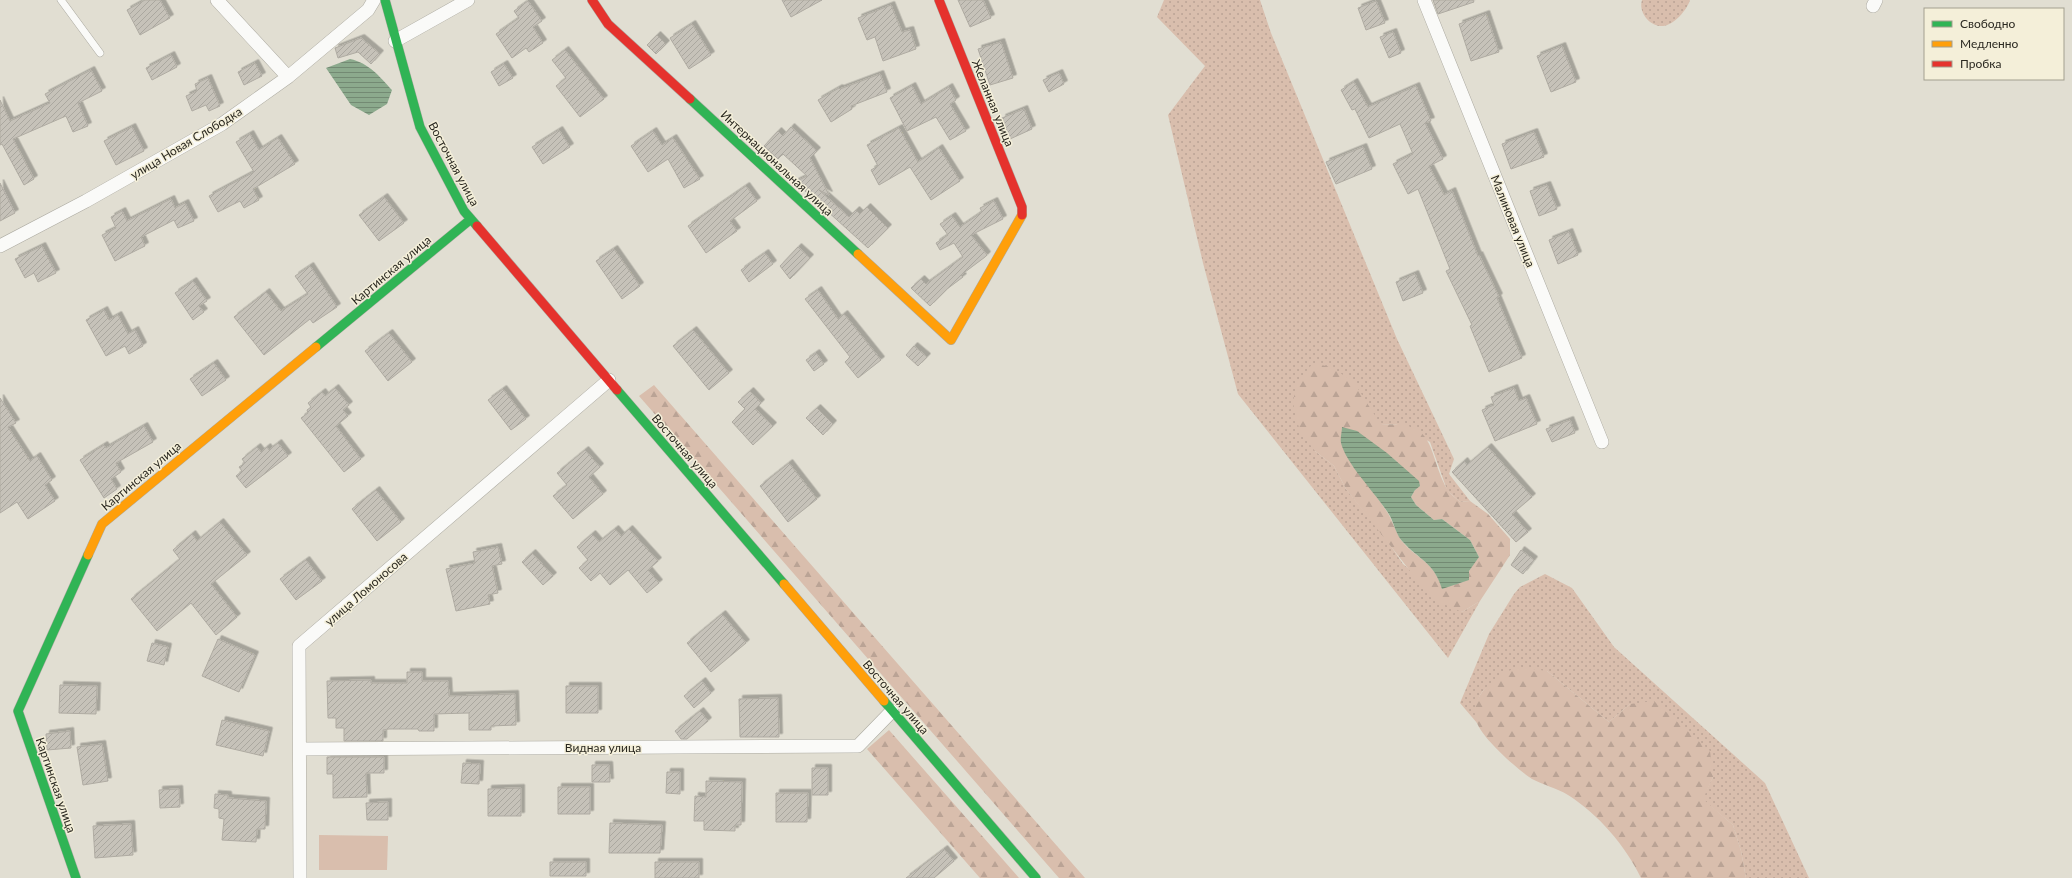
<svg xmlns="http://www.w3.org/2000/svg" width="2072" height="878" font-family="Lato,sans-serif">
<style>
.grass{fill:url(#grass-dots)}
.forest{fill:url(#forest-firs);fill-rule:evenodd}
.park{fill:#d9bead}
.water{fill:url(#water-rules)}
.building{fill:url(#building-hatch);stroke:#afaba2;filter:url(#shadow)}
.lines{fill:none;stroke-linecap:round;stroke-linejoin:round}
.lane-casing{stroke:#acaaa1;stroke-width:8}
.street-casing{stroke:#acaaa1;stroke-width:14}
.fast-casing{stroke:#acaaa1;stroke-width:10}
.slow-casing{stroke:#acaaa1;stroke-width:10}
.jam-casing{stroke:#acaaa1;stroke-width:10}
.lane{stroke:#fafaf8;stroke-width:7}
.street{stroke:#fafaf8;stroke-width:13}
.fast{stroke:#30b455;stroke-width:9}
.slow{stroke:#ff9f0a;stroke-width:9}
.jam{stroke:#e5322d;stroke-width:9}
.labels{text-anchor:middle;dominant-baseline:central;stroke-width:3;stroke-linejoin:round;paint-order:stroke}
.street-label{font-size:12px;fill:#2a2820;stroke:#f4efd9}
</style>
<defs>
<pattern id="grass-dots" width="8" height="8" patternUnits="userSpaceOnUse"><rect width="8" height="8" fill="#d9bead"/><path d="M2 2h.1M6 6h.1" fill="none" stroke="#baa395" stroke-width="1.8" stroke-linecap="round"/></pattern>
<pattern id="forest-firs" width="22" height="20" patternUnits="userSpaceOnUse"><rect width="22" height="20" fill="#d9bead"/><path d="M5 1l3.5 6h-7zM16 11l3.5 6h-7z" fill="#baa395"/></pattern>
<pattern id="water-rules" width="6" height="5" patternUnits="userSpaceOnUse"><rect width="6" height="5" fill="#8caa8d"/><path d="M0 2.5h6" fill="none" stroke="#738a73"/></pattern>
<pattern id="building-hatch" width="6" height="6" patternUnits="userSpaceOnUse"><rect width="6" height="6" fill="#c6c2b9"/><path d="M-1 1l2-2M0 6l6-6M5 7l2-2" fill="none" stroke="#aaa79f"/></pattern>
<filter id="shadow"><feDropShadow dx="3.5" dy="-3.5" stdDeviation="0" flood-color="#0004"/></filter>
</defs>
<rect width="100%" height="100%" fill="#e1ded2"/>
<path class="grass" d="M1164 0H1260L1271 33 1397 339 1454 459 1449 474 1470 501 1460 502 1447 490 1430 442 1396 424 1381 425 1315 451 1334 466 1346 489 1384 536 1403 564 1462 612 1480 601 1448 658 1238 394 1203 263 1168 115 1205 66 1157 17Z
M1642 0H1690C1687 10 1674 25 1663 26 1650 27 1638 12 1642 0Z
M1545 574 1572 588 1614 647 1765 783 1809 878H1746L1741 851 1733 825 1702 799 1713 777 1630 704 1609 722 1547 671C1536 674 1493 683 1486 688 1475 697 1476 711 1477 723L1460 703 1489 634 1514 594 1520 587Z"/>
<path class="forest" d="M1313 363 1330 367 1353 381 1381 425C1437 419 1427 452 1447 489 1450 494 1456 498 1460 502L1470 501 1488 514 1510 539V555L1497 575 1480 601 1462 612 1432 599 1346 489 1334 466 1315 451 1300 432 1293 403 1296 384ZM1373 444 1396 461 1415 490 1411 497 1416 505 1434 520 1442 519 1470 540 1479 557 1473 564 1463 582 1442 588C1433 560 1417 560 1401 540 1396 532 1393 523 1389 515 1378 497 1365 481 1352 465Z
M654 385 1085 878H1059L639 396Z
M1519 667 1547 671 1609 722 1630 704 1654 701 1710 751 1713 777 1703 799 1733 825 1741 851 1746 878H1641C1625 845 1599 815 1568 795 1557 788 1543 785 1532 779 1518 770 1483 739 1477 723 1466 697 1498 673 1519 667Z
M889 730 1019 878H980L867 749Z"/>
<path class="park" d="M319 835 388 836 387 870H319Z"/>
<path class="water" d="M350 59C369 63 379 76 392 90L387 104 369 115 351 105 326 68Z
M1342 427 1357 431 1387 453 1419 481 1420 486 1415 490 1411 497 1416 505 1434 520 1442 519 1470 540 1479 557 1469 571V580L1442 589C1434 562 1419 560 1402 541 1396 534 1394 524 1390 516 1377 494 1347 466 1341 443 1340 438 1342 432 1342 427Z"/>
<path class="building" d="M145 0H160L170 18 140 35 127 10Z
M782 0H822L791 17Z
M958 0H983L991 18 970 27Z
M1433 0H1473L1474 2 1438 14Z
M528 1 542 21 533 27 543 43 529 52 526 48 512 58 496 34 519 18 514 11Z
M1376 1 1385 23 1366 30 1358 8Z
M891 5 902 32 910 30 916 49 883 61 875 37 867 40 858 18Z
M1486 14 1499 52 1471 61 1459 24Z
M692 24 711 55 689 69 670 38Z
M1393 32 1401 53 1389 58 1380 37Z
M657 35 666 44 656 54 647 45Z
M361 38 380 54 371 64 358 52 338 58 335 48Z
M1001 42 1013 78 990 85 978 49Z
M1562 46 1576 82 1551 92 1537 56Z
M565 50 604 99 580 117 556 86 566 78 552 60Z
M171 55 177 67 152 80 146 68Z
M255 63 262 76 244 85 238 72Z
M504 64 513 78 499 86 491 72Z
M91 70 102 91 78 103 88 126 73 132 66 116 13 139 34 179 24 185 2 144 0 145V100L10 121 50 103 45 94Z
M1059 73 1064 84 1049 92 1043 80Z
M880 74 887 92 851 106 852 109 831 122 818 100 839 88 840 89Z
M208 78 220 106 209 111 206 105 192 111 186 96 197 91 195 84Z
M1354 82 1368 107 1416 86 1431 121 1425 123 1443 159 1429 166 1444 195 1452 191 1478 256 1479 255 1499 297 1497 298 1522 358 1489 372 1470 326 1472 325 1446 271 1450 269 1418 189 1408 194 1393 164 1413 154 1400 124 1369 138 1355 109 1352 110 1341 90Z
M912 86 921 104 949 87 956 100 950 104 966 131 950 140 936 117 907 131 890 98Z
M1024 109 1032 129 1010 139 1002 118Z
M132 127 144 151 116 165 104 141Z
M791 127 817 151 810 158 829 195 819 190 849 217 856 210 860 214 867 207 888 228 868 248 795 182 807 176 783 154 778 159 764 146 778 131 783 136Z
M899 128 918 162 939 148 960 181 931 200 910 167 879 185 871 170 878 166 867 145Z
M559 130 570 147 543 164 532 147Z
M653 131 662 145 673 138 700 179 684 188 668 159 648 172 631 146Z
M1534 132 1544 157 1511 169 1502 144Z
M250 134 259 150 278 138 295 164 253 189 259 200 244 208 240 201 218 212 209 196 254 172 236 142Z
M1363 147 1372 169 1336 184 1326 162Z
M0 183 15 213 0 221Z
M1547 185 1557 209 1539 216 1530 191Z
M746 186 757 201 730 221 737 231 706 253 688 226Z
M384 197 404 223 379 241 359 215Z
M171 199 175 208 185 203 194 221 178 228 174 220 141 237 145 246 115 261 102 235 116 228 111 217 122 211 127 221Z
M994 201 1003 219 971 235 987 255 985 257 961 275 963 277 947 289 930 306 911 288 921 279 926 284 963 257 954 243 940 250 936 243 948 235 940 224 952 216 960 227 982 212 980 208Z
M1569 232 1578 255 1558 264 1549 240Z
M42 246 56 273 38 282 34 273 25 278 15 259Z
M798 247 810 258 790 279 780 266Z
M614 249 640 286 622 299 596 261Z
M765 253 773 264 749 282 741 270Z
M310 266 337 307 313 323 310 319 264 355 234 317 266 292 281 311 308 294 295 276Z
M1415 274 1423 293 1403 301 1396 282Z
M193 281 207 301 199 306 204 312 193 320 175 293Z
M818 290 838 319 844 314 881 360 858 378 845 362 850 357 805 299Z
M104 310 109 320 118 315 128 334 135 330 143 346 129 354 125 346 106 356 86 320Z
M693 330 729 373 709 390 673 346Z
M389 333 412 362 388 381 365 351Z
M914 346 927 357 918 366 906 355Z
M816 353 824 364 814 371 806 360Z
M214 363 226 380 202 396 190 379Z
M335 388 349 405 343 410 348 416 336 426 361 459 344 472 301 418 308 413 307 410 311 407 308 403 322 392 325 396Z
M1514 388 1519 401 1526 398 1537 424 1495 441 1482 410 1494 405 1491 397Z
M503 389 526 419 511 430 488 400Z
M750 391 761 403 755 409 773 426 753 445 732 422 745 409 738 402Z
M0 398 16 423 8 427 30 461 37 456 52 480 45 485 55 501 28 519 17 502 0 513Z
M817 408 833 424 823 435 806 418Z
M1570 420 1575 433 1552 442 1546 429Z
M144 426 153 442 116 463 121 472 111 479 117 489 104 498 80 460 104 445 106 448Z
M278 443 288 456 246 488 236 476 242 471 239 467 245 463 242 459 257 447 261 452 267 447 269 450Z
M1488 447 1532 497 1512 514 1528 532 1516 542 1452 472 1464 461 1467 465Z
M585 450 600 467 589 477 603 494 573 519 553 496 567 485 557 473Z
M789 463 817 499 788 522 760 486Z
M376 490 401 522 377 541 352 509Z
M220 522 247 555 211 584 237 617 216 635 191 603 157 631 131 599 180 559 173 550 192 534 197 541Z
M615 529 621 536 629 529 658 561 648 570 659 583 647 593 628 570 610 585 600 573 591 581 579 568 588 560 577 547 592 534 599 542Z
M498 547 502 564 492 566 498 593 488 595 490 604 456 611 446 569 475 563 473 552Z
M1521 550 1534 560 1523 574 1511 565Z
M532 553 553 576 543 585 522 562Z
M306 560 322 581 296 600 280 579Z
M722 614 746 643 711 672 687 643Z
M218 639 255 655 239 692 202 676Z
M152 643 168 647 164 665 147 661Z
M407 672H422V681H448L449 696 515 694 516 725 491 726V730H469V713L434 714V731H419L418 729H389L383 730V741H344V728H336V718H328L327 681 371 680V683H407Z
M702 681 711 693 694 708 684 696Z
M60 685 97 686 96 714 59 713Z
M566 686H598V713H566Z
M778 698 779 737H740L739 699Z
M700 711 708 721 687 739H681L675 731Z
M222 720 269 731 263 756 216 745Z
M70 731 71 748 47 750 46 734Z
M102 744 108 781 83 785 77 747Z
M327 757H384V773H366L367 797 333 798V774H327Z
M463 763 480 764 479 784 461 783Z
M592 765H609L610 782H592Z
M812 768H828V795H812Z
M667 772H680V794L666 793Z
M706 781 742 782 741 825H735V831L704 830V821H694L695 796 706 797Z
M558 787H590V814H558Z
M521 788V816H488V789Z
M179 789 180 807 160 808 159 790Z
M776 793H808L807 822H776Z
M215 794 228 795V798L266 801 265 829H257L256 842 222 840 224 819 219 818V809L214 808Z
M388 802V820H367L366 803Z
M610 823 662 825 660 853H609Z
M131 824 133 855 95 858 93 826Z
M944 849 954 861 934 878H906Z
M550 862H586V876H550Z
M655 862H699V878H655Z"/>
<g class="lines">
<defs>
<path id="lane" d="M61 0 100 53"/>
<path id="street" d="M217 0 288 77
M1424 0 1602 442
M1873 6 1876 0
M395 41 468 0
M0 246 86 201 222 124 288 77 368 10 374 0
M300 749 858 746 892 711
M300 878 299 646 609 380"/>
<path id="fast" d="M385 0 420 127 464 211 477 226
M690 99 858 254
M316 347 471 219
M617 390 784 584
M884 701 1036 878
M76 878 18 711 88 555"/>
<path id="slow" d="M858 254 951 340 1022 215
M88 555 102 524 316 347
M784 584 884 701"/>
<path id="jam" d="M592 0 608 24 690 99
M939 0 1022 207V215
M477 226 617 390"/>
</defs>
<use href="#lane" class="lane-casing"/>
<use href="#street" class="street-casing"/>
<use href="#fast" class="fast-casing"/>
<use href="#slow" class="slow-casing"/>
<use href="#jam" class="jam-casing"/>
<use href="#lane" class="lane"/>
<use href="#street" class="street"/>
<use href="#fast" class="fast"/>
<use href="#slow" class="slow"/>
<use href="#jam" class="jam"/>
</g>
<g class="labels">
<g class="street-label">
<text transform="translate(993 103) rotate(68)">Желанная улица</text>
<text transform="translate(186 143) rotate(-31)">улица Новая Слободка</text>
<text transform="translate(777 163) rotate(43)">Интернациональная улица</text>
<text transform="translate(454 164) rotate(62)">Восточная улица</text>
<text transform="translate(1513 221) rotate(68)">Малиновая улица</text>
<text transform="translate(391 270) rotate(-40)">Картинская улица</text>
<text transform="translate(685 451) rotate(49)">Восточная улица</text>
<text transform="translate(141 476) rotate(-40)">Картинская улица</text>
<text transform="translate(366 589) rotate(-41)">улица Ломоносова</text>
<text transform="translate(896 697) rotate(49)">Восточная улица</text>
<text x="603" y="747">Видная улица</text>
<text transform="translate(56 785) rotate(71)">Картинская улица</text>
</g>
</g>
<rect x="1924" y="8" width="140" height="72" fill="#f4efd9" stroke="#a39f8f"/>
<rect x="1932" y="21" width="20" height="6" fill="#30b455" stroke="#a39f8f"/>
<text x="1960" y="28" font-size="12" fill="#2a2820">Свободно</text>
<rect x="1932" y="41" width="20" height="6" fill="#ff9f0a" stroke="#a39f8f"/>
<text x="1960" y="48" font-size="12" fill="#2a2820">Медленно</text>
<rect x="1932" y="61" width="20" height="6" fill="#e5322d" stroke="#a39f8f"/>
<text x="1960" y="68" font-size="12" fill="#2a2820">Пробка</text>
</svg>
